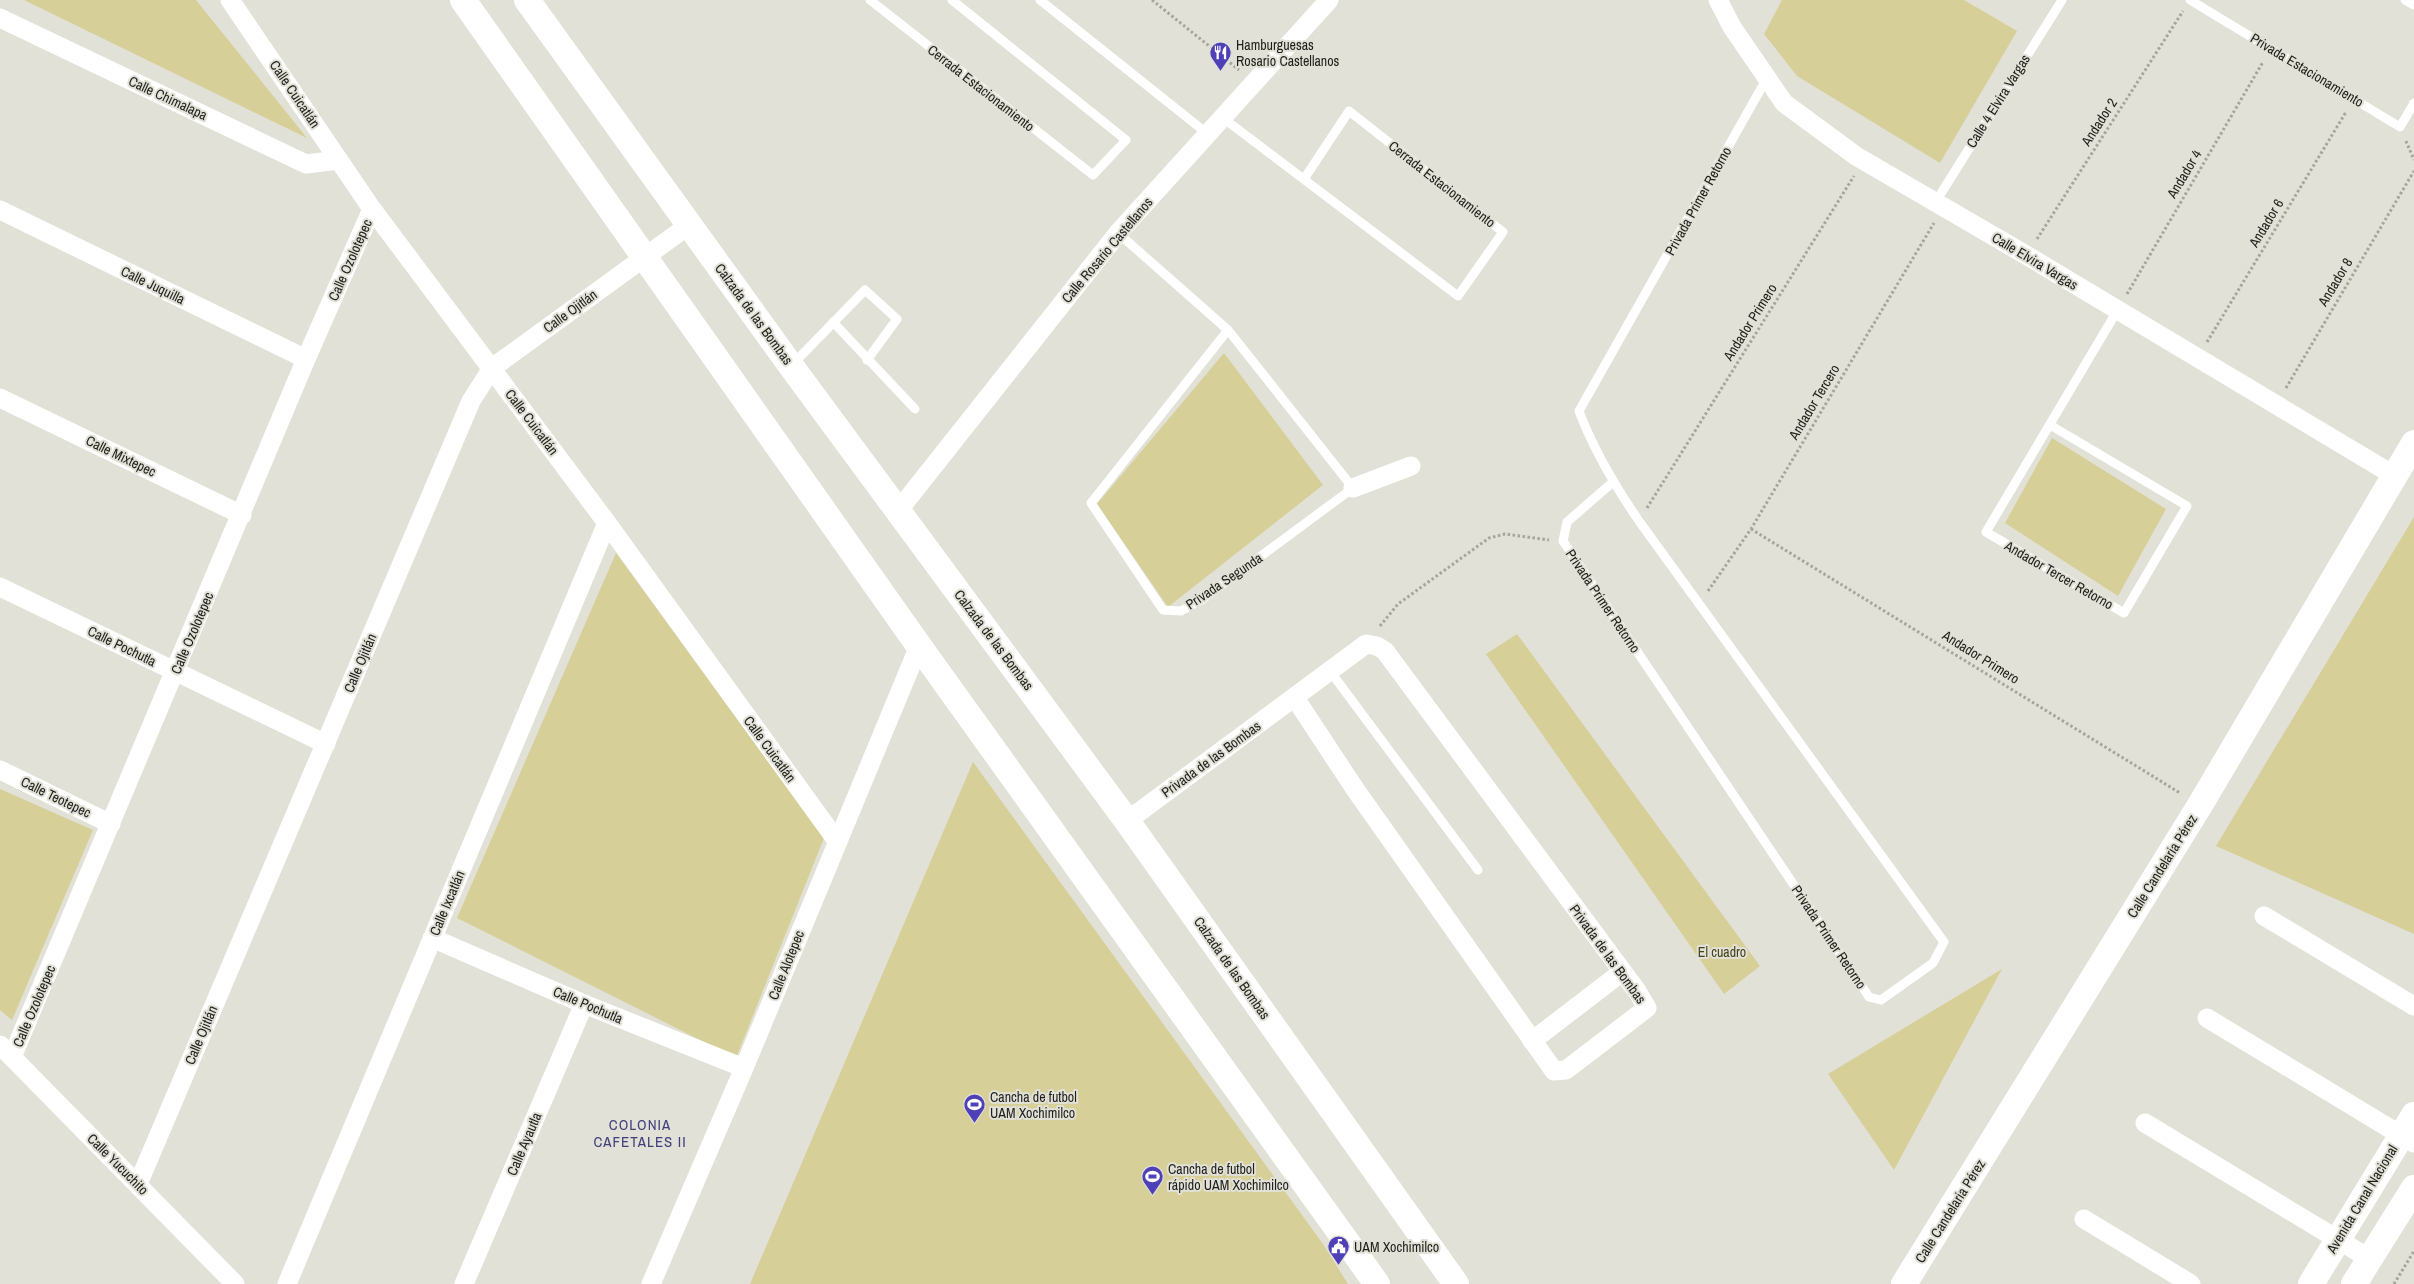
<svg xmlns="http://www.w3.org/2000/svg" width="2414" height="1284" font-family="'Archivo Narrow',sans-serif">
<style>
.green{fill:#d6cf98}
.lines{fill:none;stroke-linecap:round;stroke-linejoin:round}
.path{stroke:#a5a49d;stroke-width:3;stroke-dasharray:2.5 2.5;stroke-linecap:butt}
.lane{stroke:#fff;stroke-width:9}
.street{stroke:#fff;stroke-width:19}
.secondary{stroke:#fff;stroke-width:26}
.labels{text-anchor:middle;dominant-baseline:central;stroke-width:4;stroke-linejoin:round;paint-order:stroke}
.poi-label{font-size:14px;fill:#1e1e1b;stroke:#e2e1d8;text-anchor:start}
.street-label{font-size:14px;fill:#1e1e1b;stroke:#e2e1d8}
.park-label{font-size:14px;fill:#45411d;stroke:#e2e1d8}
.neighbourhood-label{font-size:15px;letter-spacing:1px;fill:#41407d;stroke:#e2e1d8}
</style>
<rect width="100%" height="100%" fill="#e2e1d8"/>
<path class="green" d="M24 0H196L307 138Z
M1782 0H1964L2017 31 1940 163 1797 76 1764 34Z
M1224 353 1323 485 1168 607 1097 504Z
M2052 438 2166 509 2118 596 2005 523Z
M2414 517V934L2216 846Z
M616 553 824 838 736 1058 457 918Z
M1517 634 1760 966 1724 994 1486 654Z
M973 762 1323 1244 1348 1284H750Z
M0 789 93 830 12 1020 0 1010Z
M2002 969 1894 1170 1828 1074Z"/>
<g class="lines">
<path class="path" d="M1152 0 1239 70
M2406 141 2414 160
M2037 239 2183 11
M2127 294 2263 62
M2207 342 2346 112
M2286 388 2414 171
M1647 508 1854 176
M1751 529 2180 793
M1708 591 1751 529 1934 223
M1380 626 1398 604 1489 538 1505 534 1549 540
M2394 1284 2414 1251"/>
<path class="lane" d="M870 0 1093 175 1126 140 952 0
M1040 0 1209 135
M2190 0 2400 127 2414 103
M2405 0 2414 5
M1223 118 1458 296 1503 232 1349 111 1304 179
M1935 203 2062 0
M1118 233 1228 330 1353 488 1203 599 1181 611 1163 610 1091 503 1228 330
M833 322 915 409
M792 365 865 290 897 319 867 360
M2050 425 2187 506 2124 613 1986 532 2117 311
M1613 482 1567 522 1563 541 1869 997 1881 1000 1933 963 1944 942 1639 521C1615 486 1594 451 1579 411L1767 78
M1330 671 1478 870"/>
<path class="street" d="M230 0 372 209 607 523 837 841
M1718 0 1732 27 1784 103 1856 156 2026 255 2395 476
M0 18 306 164 339 160
M0 210 306 359
M0 398 242 515
M1353 488 1411 466
M898 511 1118 233 1329 0
M0 587 326 744
M0 770 111 824
M1127 821 1366 644 1377 646 1385 651 1637 991 1647 1008 1566 1070 1554 1071 1355 789 1295 698
M2264 916 2414 1006
M432 938 584 1004 744 1068
M2207 1018 2414 1143
M1532 1041 1622 972
M0 1045 235 1284
M12 1057 306 359 372 209
M2145 1123 2370 1259
M138 1184 471 401 492 368 689 225
M2084 1219 2191 1284
M287 1284 607 523
M464 1284 584 1004
M651 1284 744 1068 919 646"/>
<path class="secondary" d="M463 0 919 646 1377 1284
M527 0 791 366 1127 821 1456 1284
M1904 1284 2200 805 2414 443
M2311 1284 2414 1115
M2354 1284 2414 1188"/>
</g>
<defs>
<symbol id="restaurant-pin" viewBox="-11 -11 22 30"><path d="M0 17L-7.5 6A9.5 9.5 0 1 1 7.5 6Z" fill="#4e41b8" stroke="#e2e1d8"/><path d="M-5-6h1v4h1v-4h1v4h1v-4h1v5L-1.5 .5V6h-2V.5L-5-1ZM5-6V6H3V1.5H1.5Q1.5-4 5-6Z" fill="#fff"/></symbol>
<symbol id="stadium-pin" viewBox="-11 -11 22 30"><path d="M0 17L-7.5 6A9.5 9.5 0 1 1 7.5 6Z" fill="#4e41b8" stroke="#e2e1d8"/><path d="M0-5a6.5 5 0 1 0 0 10a6.5 5 0 1 0 0-10ZM-3.5-1.8h7v3.6h-7Z" fill="#fff"/></symbol>
<symbol id="civic-pin" viewBox="-11 -11 22 30"><path d="M0 17L-7.5 6A9.5 9.5 0 1 1 7.5 6Z" fill="#4e41b8" stroke="#e2e1d8"/><path d="M-.6-6.5H3V-4.5H.6V-3L4-1V1h2V6H-6V1h2V-1L-.6-3ZM-1.2 2.5V6h2.4V2.5Z" fill="#fff"/></symbol>
</defs>
<g fill-rule="evenodd">
<use href="#restaurant-pin" x="1208" y="40" width="25" height="34"/>
<use href="#stadium-pin" x="962" y="1092" width="25" height="34"/>
<use href="#stadium-pin" x="1140" y="1164" width="25" height="34"/>
<use href="#civic-pin" x="1326" y="1234" width="25" height="34"/>
</g>
<g class="labels">
<g class="poi-label">
<text x="1236" y="45">Hamburguesas<tspan x="1236" dy="16">Rosario Castellanos</tspan></text>
<text x="990" y="1097">Cancha de futbol<tspan x="990" dy="16">UAM Xochimilco</tspan></text>
<text x="1168" y="1169">Cancha de futbol<tspan x="1168" dy="16">rápido UAM Xochimilco</tspan></text>
<text x="1354" y="1247">UAM Xochimilco</text>
</g>
<g class="street-label">
<text transform="translate(2307 70) rotate(31)">Privada Estacionamiento</text>
<text transform="translate(981 88) rotate(38)">Cerrada Estacionamiento</text>
<text transform="translate(295 94) rotate(56)">Calle Cuicatlán</text>
<text transform="translate(168 98) rotate(25)">Calle Chimalapa</text>
<text transform="translate(1998 101) rotate(-58)">Calle 4 Elvira Vargas</text>
<text transform="translate(2099 122) rotate(-57)">Andador 2</text>
<text transform="translate(2184 174) rotate(-59)">Andador 4</text>
<text transform="translate(1442 184) rotate(38)">Cerrada Estacionamiento</text>
<text transform="translate(1698 201) rotate(-61)">Privada Primer Retorno</text>
<text transform="translate(2266 223) rotate(-59)">Andador 6</text>
<text transform="translate(1107 250) rotate(-50)">Calle Rosario Castellanos</text>
<text transform="translate(350 260) rotate(-66)">Calle Ozolotepec</text>
<text transform="translate(2035 261) rotate(31)">Calle Elvira Vargas</text>
<text transform="translate(2335 282) rotate(-59)">Andador 8</text>
<text transform="translate(153 285) rotate(26)">Calle Juquilla</text>
<text transform="translate(570 311) rotate(-36)">Calle Ojitlán</text>
<text transform="translate(754 314) rotate(54)">Calzada de las Bombas</text>
<text transform="translate(1750 322) rotate(-58)">Andador Primero</text>
<text transform="translate(1814 402) rotate(-59)">Andador Tercero</text>
<text transform="translate(532 422) rotate(53)">Calle Cuicatlán</text>
<text transform="translate(121 456) rotate(26)">Calle Mixtepec</text>
<text transform="translate(2059 575) rotate(30)">Andador Tercer Retorno</text>
<text transform="translate(1224 581) rotate(-34)">Privada Segunda</text>
<text transform="translate(1603 601) rotate(56)">Privada Primer Retorno</text>
<text transform="translate(192 633) rotate(-67)">Calle Ozolotepec</text>
<text transform="translate(994 640) rotate(53)">Calzada de las Bombas</text>
<text transform="translate(122 646) rotate(26)">Calle Pochutla</text>
<text transform="translate(1981 657) rotate(32)">Andador Primero</text>
<text transform="translate(360 663) rotate(-67)">Calle Ojitlán</text>
<text transform="translate(770 749) rotate(54)">Calle Cuicatlán</text>
<text transform="translate(1211 759) rotate(-36)">Privada de las Bombas</text>
<text transform="translate(56 797) rotate(26)">Calle Teotepec</text>
<text transform="translate(2162 866) rotate(-58)">Calle Candelaria Pérez</text>
<text transform="translate(447 903) rotate(-67)">Calle Ixcatlán</text>
<text transform="translate(1829 937) rotate(56)">Privada Primer Retorno</text>
<text transform="translate(1608 954) rotate(54)">Privada de las Bombas</text>
<text transform="translate(786 965) rotate(-68)">Calle Alotepec</text>
<text transform="translate(1232 968) rotate(55)">Calzada de las Bombas</text>
<text transform="translate(588 1005) rotate(23)">Calle Pochutla</text>
<text transform="translate(34 1006) rotate(-67)">Calle Ozolotepec</text>
<text transform="translate(201 1035) rotate(-67)">Calle Ojitlán</text>
<text transform="translate(524 1144) rotate(-67)">Calle Ayautla</text>
<text transform="translate(118 1164) rotate(45)">Calle Yucuchito</text>
<text transform="translate(2362 1199) rotate(-59)">Avenida Canal Nacional</text>
<text transform="translate(1950 1211) rotate(-58)">Calle Candelaria Pérez</text>
</g>
<g class="park-label">
<text x="1722" y="952">El cuadro</text>
</g>
<g class="neighbourhood-label">
<text x="640" y="1124">COLONIA<tspan x="640" dy="17">CAFETALES II</tspan></text>
</g>
</g>
</svg>
